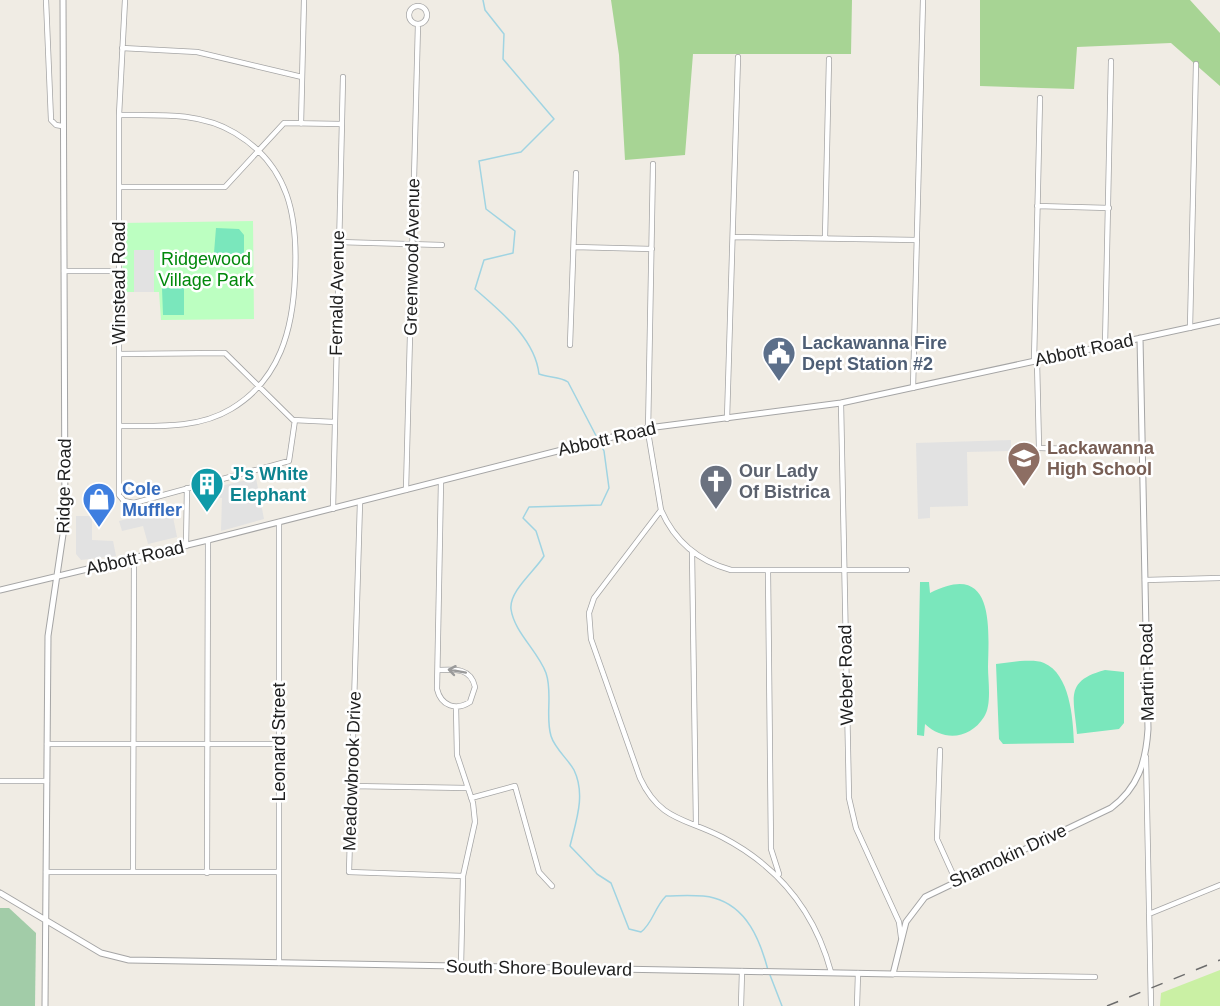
<svg xmlns="http://www.w3.org/2000/svg" width="1220" height="1006" font-family="Arial,sans-serif">
<style>
.grass{fill:#caf0a4}
.forest{fill:#a7d494}
.cemetery{fill:#a2cca8}
.park{fill:#bcffc1}
.pitch{fill:#7ae7bc}
.parking{fill:#e2e2e2}
.lines{fill:none;stroke-linecap:round;stroke-linejoin:round}
.stream{stroke:#a0d4e2;stroke-width:1.5}
.minor-casing{stroke:#a5a5a5;stroke-width:6}
.tertiary-casing{stroke:#a5a5a5;stroke-width:7}
.minor{stroke:#fff;stroke-width:4.5}
.tertiary{stroke:#fff;stroke-width:5}
.rail{stroke:#6c6c6c;stroke-width:1.5;stroke-dasharray:12 12;stroke-linecap:butt}
.oneway{stroke:#9a9a9a}
.labels{text-anchor:middle;dominant-baseline:central;stroke-width:5;stroke-linejoin:round;paint-order:stroke}
.street-label{font-size:18px;fill:#1e1e1e;stroke:#fff}
.park-label{font-size:18px;fill:#01880b;stroke:#fff}
.service-label{font-size:18px;font-weight:bold;fill:#4e5e75;stroke:#fff;text-anchor:start}
.education-label{font-size:18px;font-weight:bold;fill:#785e54;stroke:#fff;text-anchor:start}
.worship-label{font-size:18px;font-weight:bold;fill:#5b616d;stroke:#fff;text-anchor:start}
.culture-label{font-size:18px;font-weight:bold;fill:#0d838f;stroke:#fff;text-anchor:start}
.shop-label{font-size:18px;font-weight:bold;fill:#366cbe;stroke:#fff;text-anchor:start}
</style>
<rect width="100%" height="100%" fill="#f0ece4"/>
<path class="grass" d="M1220 970V1006H1160L1161 993Z"/>
<path class="forest" d="M611 0H852L851 54H693L685 155 625 160 619 55Z
M980 0H1190L1220 33V86L1171 43 1077 47 1074 89 980 86Z"/>
<path class="cemetery" d="M0 908H9L36 933 35 1006H0Z"/>
<path class="park" d="M253 221 254 319 161 320 159 292H123L122 223Z"/>
<path class="pitch" d="M216 228 239 229 244 235V263L222 265 214 253Z
M162 288H184V315H163Z
M920 582H929L930 593C994 560 989 625 988 667 988 681 992 705 984 717 970 739 944 742 925 724L924 736 917 735Z
M1020 661C1028 661 1037 660 1044 663 1070 674 1073 718 1074 743L1003 744 999 739 996 664Z
M1105 670 1124 672V723L1119 729 1077 734C1074 698 1064 681 1105 670Z"/>
<path class="parking" d="M134 250H154V292H134Z
M1011 440V451L967 452 968 506 930 507V518L918 519 916 443Z
M256 478 264 519 221 531 222 498 208 497 207 489Z
M167 509 173 517 177 537 148 544 143 526 122 531 119 521Z
M76 516H92V540L113 541 116 556 81 560 76 554Z"/>
<g class="lines">
<path class="stream" d="M483 0 485 10 504 34 503 59 554 119 521 152 479 161 486 209 515 231 513 253 484 260 475 289C500 311 535 338 539 374 549 378 560 376 568 382L604 451 609 488 601 505 529 507 523 518 536 531 544 556C535 571 509 591 511 609 514 632 538 651 546 673 553 693 545 716 551 736 555 749 568 759 574 770 586 795 576 821 570 846L597 874 611 883 629 929 641 932C653 923 654 908 666 896 680 896 700 894 714 898 747 907 760 940 768 970
M770 975 782 1006"/>
<defs>
<path id="minor" d="M46 0 51 120 56 125 62 126
M125 0 119 115V495L124 501 134 503 289 461 295 420
M409 15a9 9 0 1 1 18 0a9 9 0 1 1-18 0Z
M122 48 197 52 302 77
M119 115C158 115 200 112 235 133 290 166 298 218 295 276 293 329 280 380 231 409 198 429 157 426 119 426
M301 124 304 0
M653 164 648 432 661 510 594 598 589 613 591 639 640 778C660 821 685 818 722 837 778 866 815 912 831 972
M119 187H225L284 123 341 124
M1037 206 1109 208
M733 237 917 240
M825 238 829 59
M338 242 442 245
M574 247 652 249
M64 271H119
M1190 328 1196 64
M570 345 576 173
M1105 346 1111 61
M120 354 225 353 293 420 335 422
M1034 361 1040 98
M1037 361 1039 448 1141 451
M913 388 923 0
M841 403 849 798 856 828 899 922 901 937
M727 419 738 57
M406 490 418 24
M360 502 349 872 463 876
M333 509 343 77
M661 510C675 542 698 561 731 570H907
M186 546 187 488
M692 552 696 825
M768 572 771 849 779 874
M1145 580 1220 578
M439 670C455 669 471 668 475 687L470 702C456 711 441 706 437 689L441 481
M456 707 457 755 473 803 475 822 463 876 461 966
M47 744H279
M940 750 937 839 956 881
M1146 757 1151 1006
M0 781H47
M351 786 467 788
M471 798 515 786 539 872 552 886
M46 872H279
M133 872 134 558
M207 873 208 540
M1149 914 1220 885
M279 963V522
M893 974 1095 977
M741 1006 742 971
M857 1006 858 973"/>
<path id="tertiary" d="M0 590 208 540 648 428 841 403 1220 321
M0 893 101 953 129 960 893 974 906 922 925 897 1111 808C1138 788 1146 762 1148 729L1140 338
M45 1006 48 636 65 521 63 0"/>
</defs>
<use href="#minor" class="minor-casing"/>
<use href="#tertiary" class="tertiary-casing"/>
<use href="#minor" class="minor"/>
<use href="#tertiary" class="tertiary"/>
<path class="rail" d="M1107 1006 1220 960"/>
</g>
<defs><path id="oneway-shaft" d="M-6 0H5M1.5-3L5.5 0L1.5 3" fill="none" stroke-width="1.6" stroke-linecap="round" stroke-linejoin="round" transform="scale(1.5)"/></defs>
<use class="oneway" href="#oneway-shaft" transform="translate(457 671) rotate(-170)"/>
<defs>
<symbol id="civic-pin" viewBox="-11 -11 22 30"><path d="M0 17L-7.5 6A9.5 9.5 0 1 1 7.5 6Z" fill="#5c6f8a" stroke="#fff"/><path d="M-.6-6.5H3V-4.5H.6V-3L4-1V1h2V6H-6V1h2V-1L-.6-3ZM-1.2 2.5V6h2.4V2.5Z" fill="#fff"/></symbol>
<symbol id="school-pin" viewBox="-11 -11 22 30"><path d="M0 17L-7.5 6A9.5 9.5 0 1 1 7.5 6Z" fill="#8d6e63" stroke="#fff"/><path d="M0-5L7-2L0 1L-7-2ZM-4 1L0 2.5L4 1V4Q0 6-4 4Z" fill="#fff"/></symbol>
<symbol id="church-pin" viewBox="-11 -11 22 30"><path d="M0 17L-7.5 6A9.5 9.5 0 1 1 7.5 6Z" fill="#6b7280" stroke="#fff"/><path d="M-1.2-6h2.4v3.5h3.3v2.4h-3.3V6h-2.4V-.1h-3.3v-2.4h3.3Z" fill="#fff"/></symbol>
<symbol id="building-pin" viewBox="-11 -11 22 30"><path d="M0 17L-7.5 6A9.5 9.5 0 1 1 7.5 6Z" fill="#0f9aa8" stroke="#fff"/><path d="M-4-6H4V6H1V3H-1V6H-4ZM-2.5-4.3h1.7v1.8h-1.7ZM.8-4.3h1.7v1.8H.8ZM-2.5-1h1.7V.8h-1.7ZM.8-1h1.7V.8H.8Z" fill="#fff"/></symbol>
<symbol id="shop-pin" viewBox="-11 -11 22 30"><path d="M0 17L-7.5 6A9.5 9.5 0 1 1 7.5 6Z" fill="#3f7fe0" stroke="#fff"/><path d="M-5-2.5h2.3a2.7 3.5 0 0 1 5.4 0H5L5.5 6h-11ZM-1.5-2.5h3a1.5 2.3 0 0 0-3 0Z" fill="#fff"/></symbol>
</defs>
<g fill-rule="evenodd">
<use href="#civic-pin" x="760" y="334" width="38" height="52"/>
<use href="#school-pin" x="1005" y="439" width="38" height="52"/>
<use href="#church-pin" x="697" y="462" width="38" height="52"/>
<use href="#building-pin" x="188" y="465" width="38" height="52"/>
<use href="#shop-pin" x="80" y="480" width="38" height="52"/>
</g>
<g class="labels">
<g class="street-label">
<text transform="translate(412 257) rotate(-89)">Greenwood Avenue</text>
<text transform="translate(119 283) rotate(-90)">Winstead Road</text>
<text transform="translate(337 293) rotate(-89)">Fernald Avenue</text>
<text transform="translate(1084 350) rotate(-12)">Abbott Road</text>
<text transform="translate(607 439) rotate(-13)">Abbott Road</text>
<text transform="translate(64 486) rotate(-89)">Ridge Road</text>
<text transform="translate(135 558) rotate(-13)">Abbott Road</text>
<text transform="translate(1147 672) rotate(-91)">Martin Road</text>
<text transform="translate(846 675) rotate(-91)">Weber Road</text>
<text transform="translate(279 742) rotate(-90)">Leonard Street</text>
<text transform="translate(352 771) rotate(-88)">Meadowbrook Drive</text>
<text transform="translate(1008 856) rotate(-25)">Shamokin Drive</text>
<text transform="translate(539 968) rotate(1)">South Shore Boulevard</text>
</g>
<g class="park-label">
<text x="206" y="259">Ridgewood<tspan x="206" dy="21">Village Park</tspan></text>
</g>
<g class="service-label">
<text x="802" y="343">Lackawanna Fire<tspan x="802" dy="21">Dept Station #2</tspan></text>
</g>
<g class="education-label">
<text x="1047" y="448">Lackawanna<tspan x="1047" dy="21">High School</tspan></text>
</g>
<g class="worship-label">
<text x="739" y="471">Our Lady<tspan x="739" dy="21">Of Bistrica</tspan></text>
</g>
<g class="culture-label">
<text x="230" y="474">J's White<tspan x="230" dy="21">Elephant</tspan></text>
</g>
<g class="shop-label">
<text x="122" y="489">Cole<tspan x="122" dy="21">Muffler</tspan></text>
</g>
</g>
</svg>
